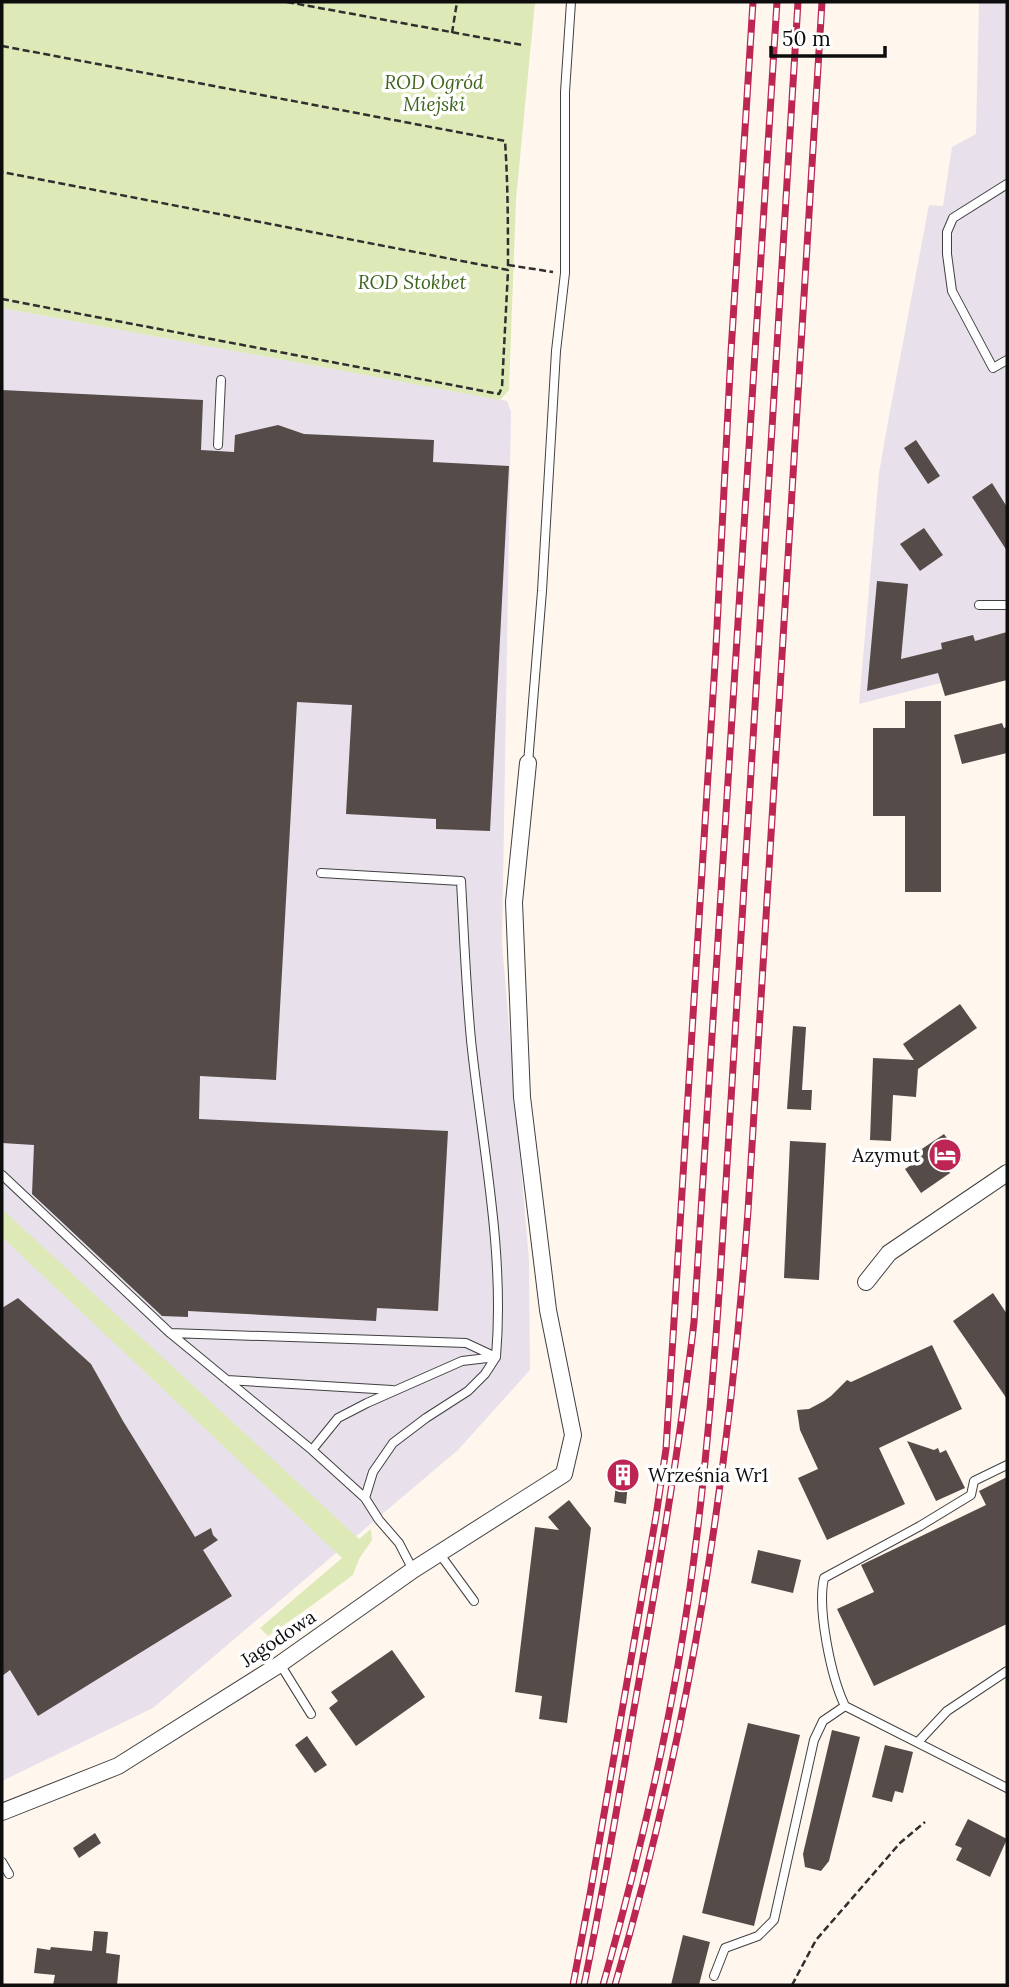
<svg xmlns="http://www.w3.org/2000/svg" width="1009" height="1987" font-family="Lora,serif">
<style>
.industrial{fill:#e8e1ec}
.green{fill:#dde9b7}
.building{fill:#554b49}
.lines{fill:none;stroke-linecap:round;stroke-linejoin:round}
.lane-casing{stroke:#404040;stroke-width:10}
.street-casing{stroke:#404040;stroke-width:18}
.path{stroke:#2f2f2f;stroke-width:2.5;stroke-dasharray:7 3.5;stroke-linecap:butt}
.lane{stroke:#fff;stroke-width:8}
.street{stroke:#fff;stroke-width:16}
.rail-casing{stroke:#bd2552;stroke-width:7}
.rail{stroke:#fff;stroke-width:4.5;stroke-dasharray:13;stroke-linecap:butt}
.labels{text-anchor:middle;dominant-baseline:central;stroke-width:7;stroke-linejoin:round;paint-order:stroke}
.park-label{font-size:19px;font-style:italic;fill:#3e641d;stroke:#fff}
.poi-label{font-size:19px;fill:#0d0d0d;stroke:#fff;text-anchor:end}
.street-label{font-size:19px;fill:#0d0d0d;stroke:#fff}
</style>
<rect width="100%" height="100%" fill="#fff7ed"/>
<path class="industrial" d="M979 2H1007V666L859 704 879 473 889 416 929 205 943 206 952 147 976 134Z
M2 308 507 401 511 412 502 943 529 1260 530 1370 458 1450 153 1708 2 1781Z"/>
<path class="green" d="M2 2H535L516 199 509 390 500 400 2 308Z
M2 1209 359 1539 371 1529 372 1540 359 1559 353 1575 311 1606 268 1636 260 1628 342 1558 2 1237Z"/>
<path class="building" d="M2 390 203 400 201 450 234 452 235 435 278 425 304 434 434 440 433 462 509 466 490 831 436 829V819L346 814 352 705 297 702 276 1080 200 1076 199 1119 448 1131 438 1311 377 1308 376 1321 188 1311V1317L162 1316 32 1194 34 1145 2 1143Z
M916 440 940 476 928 484 904 448Z
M992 483 1007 507V551L972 497Z
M924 528 943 555 920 571 900 544Z
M877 581 908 584 901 659 942 649 941 643 973 635 975 641 1007 632V680L945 696 938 673 867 691Z
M905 701H941V892H905V816H873V728H905Z
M1002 723 1004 728 1007 727V753L962 764 954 735Z
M960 1004 977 1028 918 1069 916 1097 893 1095 891 1141 870 1140 873 1058 914 1060 903 1044Z
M793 1026 806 1027 802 1090H812L811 1110 787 1109Z
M944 1134 962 1160 948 1169 950 1173 921 1193 905 1169 911 1165 907 1159Z
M790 1141 826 1143 819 1280 784 1278Z
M993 1293 1007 1314V1399L953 1321Z
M18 1298 91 1364 123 1421 195 1537 211 1528 213 1535 218 1540 203 1550 232 1596 38 1716 10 1670 2 1676V1308Z
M932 1345 962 1409 879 1448 905 1504 827 1540 798 1478 818 1469 800 1430 797 1410 809 1409 824 1401 831 1396 847 1380 851 1382Z
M907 1441 934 1450 938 1448 940 1453 946 1450 965 1488 936 1501Z
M619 1460 630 1461 626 1504 614 1502Z
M1007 1477V1624L874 1686 837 1609 874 1592 861 1565 986 1505 979 1491Z
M569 1500 591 1528 567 1723 539 1719 542 1696 515 1692 535 1527 559 1530 548 1517Z
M758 1550 801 1560 793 1593 751 1583Z
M392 1650 425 1697 356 1746 329 1708 338 1701 331 1692Z
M748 1723 800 1735 754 1926 702 1913Z
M832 1730 860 1737 829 1861 821 1871 805 1867 803 1854Z
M307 1736 327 1765 315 1773 295 1745Z
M885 1745 913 1752 903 1793 895 1791 892 1802 872 1797Z
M968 1819 1007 1839 990 1877 956 1860 962 1848 955 1845Z
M95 1833 101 1843 79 1858 73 1848Z
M94 1931 108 1932 106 1953 120 1955 117 1985H53L55 1975 34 1973 37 1948 50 1950 51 1947 92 1951Z
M683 1935 710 1942 699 1985H671Z"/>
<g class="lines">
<defs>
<path id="lane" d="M1007 184 953 218 947 232V254L952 291 993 368 1007 360
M218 445 221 380
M979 605H1007
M528 763 542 591 556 351 565 273V92L571 2
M2 1175 170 1333 312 1450 365 1498 379 1520 399 1543 413 1570
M170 1333 466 1343 496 1357 485 1374 468 1391 426 1418 393 1443 373 1472 365 1498
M227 1380 392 1390
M312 1450 338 1418 367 1403 462 1361 496 1357C505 1251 482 1146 471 1040 466 988 464 934 461 881L321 873
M1007 1465 974 1481 971 1495 920 1526 824 1578C817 1609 831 1677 845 1706L1007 1788
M439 1553 474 1601
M280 1664 311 1714
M918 1742 947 1711 1007 1671
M2 1862 9 1874
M714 1976 725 1948 758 1936 774 1920 814 1740 823 1721 845 1706"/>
<path id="street" d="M866 1282 889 1253 1007 1173
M2 1812 118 1766 280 1664 413 1570 564 1474 573 1435 548 1310 522 1097 514 902 528 763"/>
</defs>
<use href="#lane" class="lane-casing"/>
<use href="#street" class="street-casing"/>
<path class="path" d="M287 2 522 45
M452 33 457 2
M2 46 505 141C508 185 508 227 508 270L2 172
M508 265 553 272
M2 299 499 394 502 387 508 271
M792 1985 816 1940 900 1843 925 1822"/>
<use href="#lane" class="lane"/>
<use href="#street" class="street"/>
<defs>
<path id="rail" d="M573 1985 589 1900 656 1516 666 1449 716 647 731 352 753 2
M584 1985C603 1894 618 1801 634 1709 657 1580 679 1452 694 1322L777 2
M603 1985C633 1879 659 1773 678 1665 700 1538 711 1409 720 1280L798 2
M615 1985C690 1731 729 1476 748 1211L822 2"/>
</defs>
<use href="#rail" class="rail-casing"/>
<use href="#rail" class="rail"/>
</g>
<defs>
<symbol id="hotel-disc" viewBox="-11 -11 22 22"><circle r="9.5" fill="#bd2552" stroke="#fff"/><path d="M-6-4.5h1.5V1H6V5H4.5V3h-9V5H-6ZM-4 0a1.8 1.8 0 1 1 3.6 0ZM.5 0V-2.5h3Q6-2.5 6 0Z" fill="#fff"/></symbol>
<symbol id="building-disc" viewBox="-11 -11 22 22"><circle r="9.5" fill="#bd2552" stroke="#fff"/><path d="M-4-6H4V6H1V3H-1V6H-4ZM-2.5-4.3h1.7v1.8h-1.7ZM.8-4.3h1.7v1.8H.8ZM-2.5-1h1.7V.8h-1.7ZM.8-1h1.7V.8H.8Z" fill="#fff"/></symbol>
</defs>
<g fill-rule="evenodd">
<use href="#hotel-disc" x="926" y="1136" width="38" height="38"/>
<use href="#building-disc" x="604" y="1456" width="38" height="38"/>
</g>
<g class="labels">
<g class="park-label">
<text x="434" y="82">ROD Ogród<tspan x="434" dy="22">Miejski</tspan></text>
<text x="412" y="282">ROD Stokbet</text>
</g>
<g class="poi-label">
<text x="920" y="1155">Azymut</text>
<text x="648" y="1475" text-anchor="start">Września Wr1</text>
</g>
<g class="street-label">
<text transform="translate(278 1638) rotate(-34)">Jagodowa</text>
</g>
</g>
<rect width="1009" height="1987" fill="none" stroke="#0d0d0d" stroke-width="7"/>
<path d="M771 46v10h114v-10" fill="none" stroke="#0d0d0d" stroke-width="3.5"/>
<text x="782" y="46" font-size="21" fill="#0d0d0d" stroke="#ffffff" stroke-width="5" paint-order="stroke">50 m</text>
</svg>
